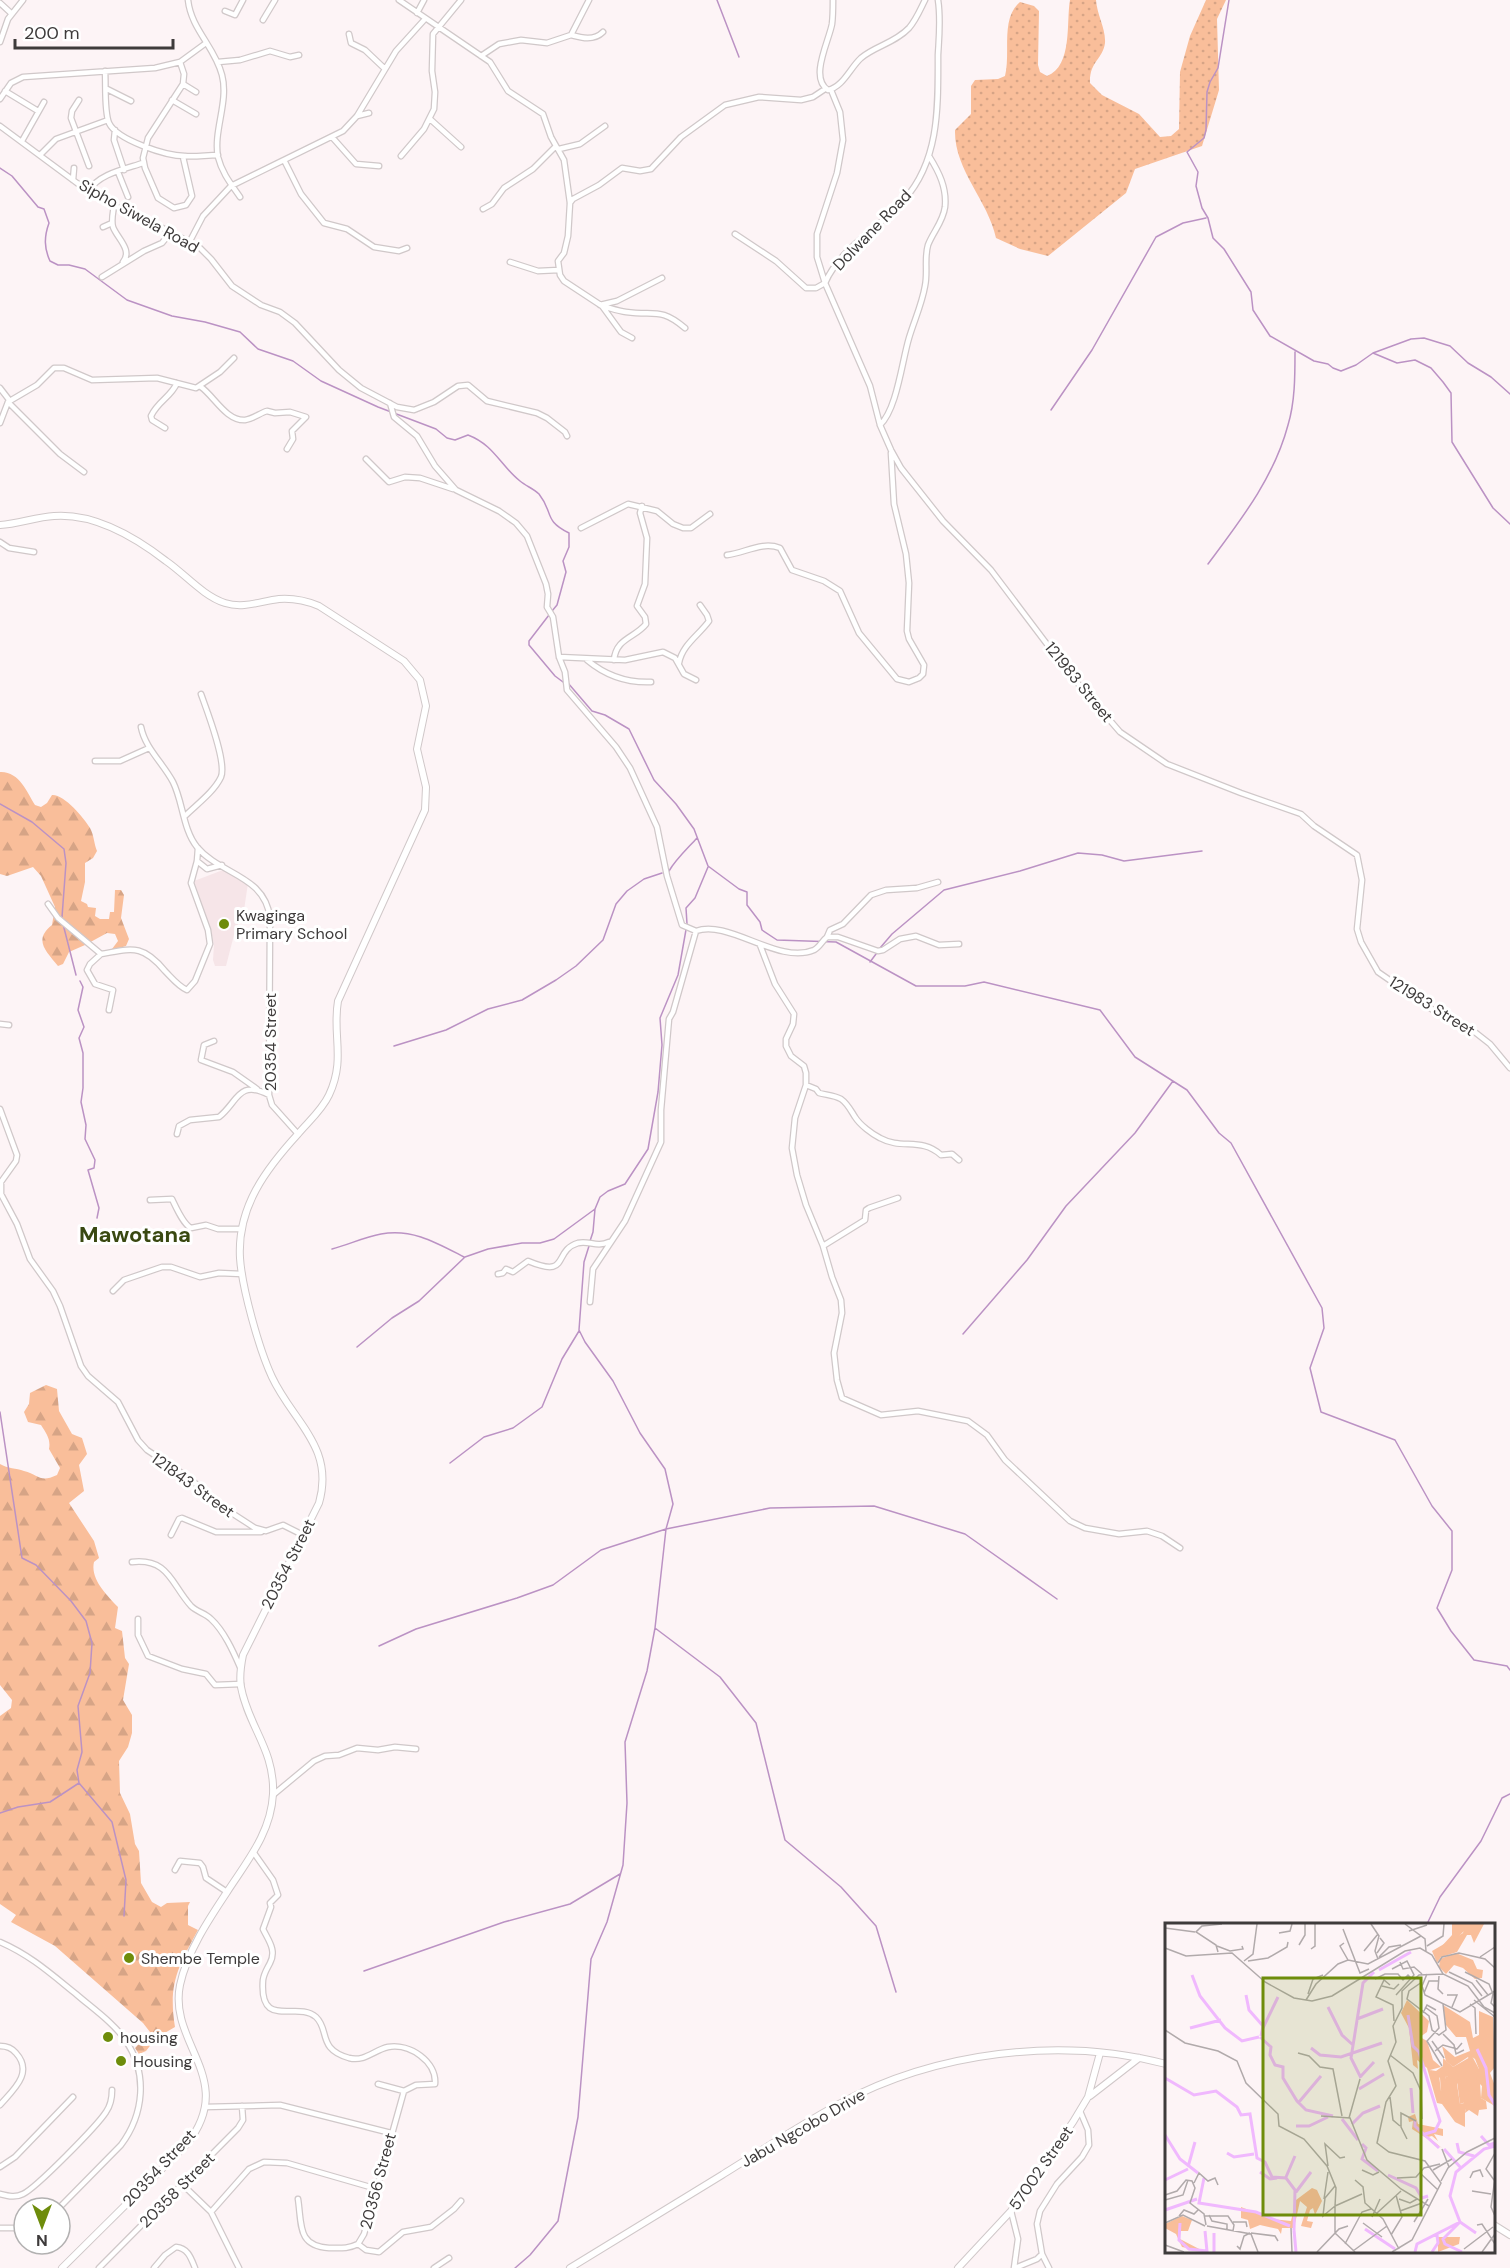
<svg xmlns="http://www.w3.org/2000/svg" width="1510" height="2268" font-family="'DM Sans',sans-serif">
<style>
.built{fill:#f6e5e8}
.grass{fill:url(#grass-dots)}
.forest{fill:url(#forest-firs)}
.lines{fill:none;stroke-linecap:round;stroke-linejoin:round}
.stream{stroke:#bb92c4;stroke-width:1.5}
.street-casing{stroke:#d0c8c9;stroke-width:7}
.secondary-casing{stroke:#d0c8c9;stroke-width:8}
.street{stroke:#fff;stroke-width:4.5}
.secondary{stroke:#fff;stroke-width:6}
.poi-dot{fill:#6e8c0b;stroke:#fff;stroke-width:2}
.labels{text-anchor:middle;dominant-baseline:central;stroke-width:6;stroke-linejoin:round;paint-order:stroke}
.street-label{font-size:16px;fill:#3e3b3b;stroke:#fff}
.poi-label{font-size:16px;fill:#3e3b3b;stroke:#fff;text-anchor:start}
.district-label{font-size:22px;font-weight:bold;fill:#394811;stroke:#fff}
.inset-river{fill:none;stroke:#f0b8fe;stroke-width:3}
.inset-road{fill:none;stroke:#b1aaab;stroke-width:1.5}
.view{fill:#6e8c0b;fill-opacity:0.15;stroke:#6e8c0b;stroke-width:3}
.inset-edge{fill:none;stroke:#3e3b3b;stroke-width:3}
</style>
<defs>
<pattern id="grass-dots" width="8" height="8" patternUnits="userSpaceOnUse" patternTransform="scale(1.5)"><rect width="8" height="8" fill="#f9be9a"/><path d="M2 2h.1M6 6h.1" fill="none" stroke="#d6a486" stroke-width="1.8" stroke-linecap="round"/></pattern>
<pattern id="forest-firs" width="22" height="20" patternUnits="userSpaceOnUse" patternTransform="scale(1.5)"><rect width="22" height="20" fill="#f9be9a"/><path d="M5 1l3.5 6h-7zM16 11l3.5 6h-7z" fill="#d6a486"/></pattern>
</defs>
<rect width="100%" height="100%" fill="#fdf4f6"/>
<path class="built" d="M223 870 248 883 244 910 235 931 226 966H215L213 960 214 945 211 930 194 881Z"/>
<path class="grass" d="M1070 0H1096C1097 15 1106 29 1105 43 1103 59 1089 62 1090 83L1102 95 1139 114 1160 137 1171 136 1179 129 1180 72 1190 36 1206 0H1226L1217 19 1219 90 1202 146 1135 169 1126 193 1048 256 1020 249 996 238C988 200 954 170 955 130L971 114V86L975 80 998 79 1005 76C1011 53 1000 19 1020 2L1034 6 1039 11 1038 65 1040 72 1047 76C1073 66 1066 22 1070 0Z"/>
<path class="forest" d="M0 772C19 771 27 792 35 805L41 807 47 803 52 795C64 794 84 818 90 828 94 835 94 844 97 851L93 858 85 863V882L81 901 87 904 88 907 96 908 95 916 100 919H109L110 912H114L115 890H121L124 895 121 918 129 939 126 946 113 950 112 949 118 941 115 934 107 933 85 945 69 952 63 964 58 966C46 951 33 940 52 925L55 907 41 876 33 867 7 876 0 874Z
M46 1385 57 1389 59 1411 72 1434 82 1438 87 1454 79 1465 84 1491 69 1503 94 1541 99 1558 94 1562C90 1579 107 1595 118 1607L115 1628 122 1631 125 1658 129 1664 123 1700 132 1715V1733L128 1747 119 1761 120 1793 130 1814 135 1844 139 1851 141 1883 152 1902 161 1907 167 1903 190 1902 188 1906V1925L198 1930C178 1967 168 1984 175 2027L156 2038 146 2051 139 2054 135 2048 150 2032 143 2023 55 1946 11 1922 16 1915 0 1904V1716L11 1708 12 1700 0 1685V1464C8 1469 16 1468 24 1471 39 1475 40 1483 57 1475L60 1468 49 1449C51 1439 46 1433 41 1425L28 1422 24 1412 29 1404 30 1393Z"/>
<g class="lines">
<path class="stream" d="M717 0 739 57
M1229 0 1218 68 1210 82 1207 92 1206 130 1204 138 1187 152 1198 172 1196 186 1202 208 1208 218 1213 238 1224 249 1251 292 1253 310 1270 336 1314 361 1328 364 1333 368 1341 371 1356 365 1373 353 1397 363 1415 360 1431 368 1443 382 1451 393 1452 442 1493 508 1510 524
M0 168 12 176 38 207 44 209 49 223C44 237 44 248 50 261L58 265H69L85 269 127 300 172 316 205 322 240 332 258 349 293 361 321 381 378 407 436 429 447 438 455 440 468 435C494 445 500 465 520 481 526 486 534 489 539 494 554 513 543 520 569 533V547L563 561 566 572 557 605 552 611
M1373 353 1411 339 1424 338 1450 346 1468 363 1491 377 1510 394
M1051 410 1092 350 1156 237 1183 223 1206 218
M1208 564C1240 521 1274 478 1288 425 1295 402 1295 376 1295 352
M549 615 529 641V645L555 676 563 682
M568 683 592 711 605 715 629 729 654 780 676 804 694 829 708 866 739 889 747 892V905L760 922 762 930 777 940 836 942 916 986H965L984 982 1100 1010 1135 1057 1187 1090 1219 1133 1231 1143 1322 1308 1324 1328 1310 1368 1321 1412 1395 1440 1432 1506 1452 1531V1570L1437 1608 1451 1631 1474 1660 1507 1666 1510 1670
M0 804 32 822 64 849 66 863 62 917
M669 871C676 859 687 849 697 838
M63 924 76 975
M880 948 892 934 944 890 1020 871 1078 853 1102 855 1124 861 1202 851
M870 962 876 954
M80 981 83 987 78 1010 84 1027 79 1038 83 1053V1088L81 1102 86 1125 85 1139 95 1160 94 1168 88 1170 99 1208 97 1218
M394 1046 446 1030 488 1009 522 1000 556 980 576 966 603 940 616 904 627 891 644 879 662 873
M590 1241 593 1232 595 1209 600 1197 608 1191 625 1184 648 1149 658 1092 662 1045 660 1018 678 975 687 924 686 908 695 898 708 867
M332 1249C348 1245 364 1237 381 1234 412 1228 437 1243 464 1257
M963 1334 1027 1260 1066 1206 1135 1133 1173 1081
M357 1347 392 1318 419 1301 465 1257 488 1249 522 1243H540L554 1239 595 1209
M0 1412 22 1558 36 1565 71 1601 86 1621 92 1643 90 1673 78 1706 82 1752 77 1770 79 1783 112 1822 126 1880 124 1916
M450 1463 484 1437 513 1428 542 1407 562 1359 579 1331
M655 1628 720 1677 756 1723 785 1840 841 1887 876 1926 896 1992
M379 1646 416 1629 517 1598 553 1585 601 1550 666 1529 770 1508 874 1506 965 1534 1057 1599
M0 1813 18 1807 50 1802 79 1783
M1427 1924 1440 1897 1481 1841 1502 1798 1510 1794
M364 1971 504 1922 570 1904 620 1874
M515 2268 530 2255 558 2221 578 2117 591 1959 607 1922 623 1865 627 1803 625 1742 647 1671 655 1628 666 1529 673 1504 665 1469 640 1433 613 1381 585 1342 579 1330 584 1262 589 1246"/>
<defs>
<path id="street" d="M188 0C191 29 215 47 222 75 229 102 213 131 218 157 222 173 231 184 240 197
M399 0 490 62 508 91 543 114 551 137 564 160 570 203 568 236 564 253 558 261 560 275 564 281 602 306 621 332 632 338
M833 0C833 8 833 16 832 24 829 41 809 78 828 90 843 87 850 68 861 58 875 46 895 43 909 28 916 20 920 10 925 0
M0 3 12 14
M225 11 235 15 243 0
M417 13 424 0
M263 20 275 0
M349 34 351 43 365 50 384 68
M571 35C582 38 594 41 603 32
M0 42 8 19 23 0
M481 56 499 44 521 40 547 43 571 35 589 0
M180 62 184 74 183 84 148 138 143 158 145 168 158 198 174 208 186 205 192 196 183 157
M218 62 240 60 270 51 290 57 299 55
M105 71C106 85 104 111 109 123 117 140 166 156 185 156 195 157 207 155 218 155
M183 84 196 92
M107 89 131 101
M831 90 840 112 843 140 837 173 817 234V257L825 283 870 386 880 425 891 450 901 468 943 521 991 570 1068 672 1120 732 1167 764 1241 793 1301 814 1314 826 1357 855 1362 880 1357 929 1361 942 1378 972 1443 1017 1476 1033 1490 1044 1510 1068
M5 91 38 111
M0 99 11 83 23 77 155 68 180 62 206 43
M79 100 72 111 71 118 89 166
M172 100 196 114
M357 116 369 113
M430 119 461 147
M0 126 77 183 110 204 171 232 200 248 211 259 232 286 261 305 280 312 295 323 339 370 361 388 397 407 414 410 434 402 458 386 468 385 487 401 537 413 547 418 565 432 567 436
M115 130 114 140 124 170
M332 137 356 164 379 166
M22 141 44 102
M559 149 580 144 605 126
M40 155 56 139 108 120
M401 156 424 129 434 109 435 92 432 71 433 34 461 0
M284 160 301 194 324 223 347 229 374 247 399 251 407 248
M118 172 128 197
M73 180 74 168
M89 191C98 174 125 169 143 163
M570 203 573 199 599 185 622 168 640 171 651 169 681 137 725 105 759 97 801 100 813 97 825 89
M114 206C113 213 111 220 113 227 117 238 133 250 123 262
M483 209 492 204 504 188 533 169 556 146
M103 227 112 223
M735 234 776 261 806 288H816L825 283
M190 241 203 216 231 186 343 131 357 116 396 51 425 19
M510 262 538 271 559 270
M102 277 144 251 162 243 171 232
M825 283C840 248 879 228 904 200 940 160 938 105 938 55 939 37 941 19 938 0
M600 305 617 301 662 278
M602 306C610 308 618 311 626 312 655 316 660 307 685 328
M201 387C214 396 226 421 245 420 253 419 260 413 267 411L275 413 290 412 306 417 292 431 293 439 287 449
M0 388 10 401
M8 402 60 454 84 472
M390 403 394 417 417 436 435 466 456 490 499 511 516 523 527 536 546 584 548 594 547 607 553 617 559 657 565 672 567 690 616 747 630 768 657 827 667 876 682 925 696 931
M0 423 8 402 37 385 54 368H64L92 380 157 378 196 388 220 372 234 358
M880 425C897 409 902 361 909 338 914 321 922 304 925 286 928 272 924 258 928 245 933 232 943 222 945 207 947 188 939 172 929 156
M165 428 152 420 151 416C158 401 171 397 177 383
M366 459 389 482 405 477 420 478 453 489
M581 528 628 504 657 511 673 524 683 528H691L710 514
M0 542 9 548 34 552
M727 555C745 553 762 541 780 548L792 570 824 581 840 591 859 633 897 679 909 682 919 678 923 674 924 665 909 639 907 631 909 583 906 554 894 504 891 453
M559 657 625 660 663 652 675 658 684 674 696 680
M587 660C605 675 627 683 651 682
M614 660C616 638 635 638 646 624L645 617 637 606 645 584 647 538 640 513 642 506
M679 663C682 645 699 635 709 621L707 615 700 605
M141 727C145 748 163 763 173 782 183 802 183 830 197 847 220 875 265 875 270 918L269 1095 272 1105 298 1134
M95 761H120L149 748
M185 816C196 805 214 792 221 777 227 762 207 711 201 694
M197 861 207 869 222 865
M48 904 58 918 101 954C131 949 142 943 165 971 172 978 178 986 187 990L195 981 210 944 208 930 191 883 197 861 198 848
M696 931C729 919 778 965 814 950 820 947 822 941 827 937H838L878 951 883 950 900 939 916 936 939 945 959 944
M827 937 830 930 843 924 871 895 886 890 917 888 938 882
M760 945 775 984 794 1014 793 1024 786 1039V1046L791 1056 804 1066 806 1073V1085L795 1118 792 1148 797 1175 806 1205 823 1246 832 1277 841 1300 842 1313 834 1353 837 1380 842 1398 881 1415 918 1411 968 1421 987 1435 1005 1460 1070 1521 1085 1528 1119 1534 1147 1531 1162 1536 1180 1548
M101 954 90 964 87 970 95 984 113 990 109 1010
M0 1024 9 1025
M214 1041 204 1045 201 1060 233 1072 257 1089
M806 1085 816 1089 819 1093C826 1095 834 1095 841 1099 848 1104 851 1111 855 1117 860 1125 872 1134 880 1138 902 1150 921 1137 941 1155L952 1154 959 1160
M0 1109 17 1155 16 1161 1 1182V1194L17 1224 30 1259 53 1291 60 1306 81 1366 88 1376 118 1402 138 1440 147 1450 189 1478 224 1508 255 1528 266 1531 283 1525 303 1535
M177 1134 179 1126 190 1120 219 1117C238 1102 238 1079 269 1095
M150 1200 172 1199C176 1207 183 1224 191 1228L206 1225 218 1229H242
M823 1246 865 1220 866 1210 869 1208 898 1198
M498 1274 503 1273 506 1269 513 1272 528 1261C571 1279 552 1251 578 1243 589 1240 596 1248 609 1242
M113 1291 124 1280 162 1267H171L200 1277 219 1273 242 1274
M590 1302 593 1269 625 1221 661 1142V1110L669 1019 673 1012 696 931
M171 1535 179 1519 182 1518 216 1532H261
M132 1562C169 1558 171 1584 191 1606 197 1612 205 1613 211 1619 224 1631 233 1651 240 1667
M138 1619V1635L148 1656 182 1669 206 1674 215 1685 241 1684
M273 1795 314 1761 325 1756 339 1755 357 1748 378 1750 395 1747 416 1749
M254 1853 273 1880 278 1895 270 1903 271 1907 263 1929C268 1940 277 1950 270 1963 267 1969 264 1973 263 1980 259 2031 297 2000 316 2017 330 2030 317 2049 349 2058 365 2062 374 2050 388 2047 410 2043 437 2062 435 2084L416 2085 404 2091 364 2234 358 2244C348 2249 340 2248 329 2248 297 2246 302 2225 298 2199
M175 1870 180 1861 200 1863 203 1867 206 1878 227 1892
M0 1942C30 1955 50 1973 76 1994 92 2008 114 2023 126 2041 148 2074 144 2114 121 2145L59 2208
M0 2046C7 2046 12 2048 16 2053 34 2073 13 2090 0 2105
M378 2084 404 2091
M205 2107 280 2105 391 2133
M0 2167 15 2157 73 2097
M182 2184 211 2212 239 2268
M0 2194C8 2196 15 2198 23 2194 36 2188 97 2126 106 2112 111 2105 112 2098 112 2090
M1011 2211 1018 2239 1014 2268
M211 2212 249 2169 264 2162 287 2163 377 2189
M0 2228H24
M358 2244 366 2250 379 2252 403 2232 431 2227 454 2209 461 2201
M1042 2254 1049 2268
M99 2268 238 2128 243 2120 242 2106
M154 2268 165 2255 176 2247C188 2248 191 2258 195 2268
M434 2268 449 2258
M1015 2268 1037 2259 1042 2254 1037 2224 1040 2211 1057 2184 1082 2157 1089 2145 1088 2130 1080 2111"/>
<path id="secondary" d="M0 525C18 524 36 517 54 516 94 513 135 537 166 561 185 574 203 596 225 603 244 609 261 601 279 599 293 598 307 601 319 606L404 661 420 680 426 706 417 749 426 787 425 810 338 1001C332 1035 346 1059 329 1095 322 1110 309 1121 298 1134 266 1169 237 1207 240 1258 242 1288 259 1349 272 1377 293 1422 335 1447 319 1503L243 1655C241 1665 239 1676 241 1687 248 1726 275 1750 273 1794 271 1833 247 1861 227 1892 209 1919 187 1952 180 1985 168 2044 238 2079 187 2144L62 2268
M1090 2096 1139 2058
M1494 2225 1510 2235
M570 2268C621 2237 671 2206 722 2175 760 2151 799 2126 839 2104 935 2052 1060 2036 1166 2064
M958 2268 1011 2211 1073 2122 1088 2097 1100 2053"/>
</defs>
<use href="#street" class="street-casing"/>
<use href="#secondary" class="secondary-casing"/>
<use href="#street" class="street"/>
<use href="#secondary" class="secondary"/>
</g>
<g class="poi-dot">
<circle cx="224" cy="924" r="6"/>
<circle cx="129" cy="1958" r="6"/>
<circle cx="108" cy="2037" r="6"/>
<circle cx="121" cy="2061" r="6"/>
</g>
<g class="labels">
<g class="street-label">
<text transform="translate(139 216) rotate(29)">Sipho Siwela Road</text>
<text transform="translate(872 230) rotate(-46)">Dolwane Road</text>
<text transform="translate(1079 682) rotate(51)">121983 Street</text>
<text transform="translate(1432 1006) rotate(32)">121983 Street</text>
<text transform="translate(270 1042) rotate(-90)">20354 Street</text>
<text transform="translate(193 1485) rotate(36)">121843 Street</text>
<text transform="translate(288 1564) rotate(-63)">20354 Street</text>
<text transform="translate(803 2128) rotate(-30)">Jabu Ngcobo Drive</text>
<text transform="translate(159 2168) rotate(-47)">20354 Street</text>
<text transform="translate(1041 2168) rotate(-55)">57002 Street</text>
<text transform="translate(378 2181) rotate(-75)">20356 Street</text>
<text transform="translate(177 2190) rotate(-45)">20358 Street</text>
</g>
<g class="poi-label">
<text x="236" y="915">Kwaginga<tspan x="236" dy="18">Primary School</tspan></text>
<text x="141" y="1958">Shembe Temple</text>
<text x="120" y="2037">housing</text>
<text x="133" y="2061">Housing</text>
</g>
<g class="district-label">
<text x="135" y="1234">Mawotana</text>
</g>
</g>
<g transform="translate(1165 1923)">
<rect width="330" height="330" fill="#fdf4f6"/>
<path d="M300 1H319L309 20 306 12H302L292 29 276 34 272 40 267 28 298 10ZM291 30 308 37 312 46 318 47 317 55 310 56 298 45 289 42 281 51 274 44 275 36ZM307 133 314 146 316 175 321 178 322 186 314 187 313 193 304 187 300 190 301 179 295 181 292 158 281 153 278 167 276 168 275 155 265 147 271 148 278 143V135L288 144ZM147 265 152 267 157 278 150 292 148 285 145 287 142 298 148 299 146 305 136 303 142 284 135 278 129 305H117L116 311 113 306 95 302 85 306 83 297 76 295V284L107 296 126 298 131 277ZM17 293 27 297 23 308H14L15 316 38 328 17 324 11 311 0 305V301ZM273 314H295L294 321 273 329Z" fill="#f9be9a"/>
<path d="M287 1H300L302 5 286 21 276 24 287 12ZM242 77 264 98 262 109 255 114 262 118 268 137 276 144 265 147 274 152 276 168 281 153 296 157 292 161 295 181 299 180V175L305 182 300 187V204L290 199 277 181 272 180 262 145 252 137 253 146 248 142 244 105 236 90ZM278 82 305 99 308 115 314 112V88L328 94 330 144 325 150 330 163V183L316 175 317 163 311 157 314 146 310 136 307 134 306 142 303 134 288 144 281 138 277 123 290 134 305 128 301 114H291L281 102ZM250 191 253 201 278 206V213L269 211 273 218 267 213 263 214 277 225 247 206 248 198 244 199 243 194Z" fill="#f9be9a"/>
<path class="inset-river" d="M214 47 246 29M27 52 35 73 60 105 77 118 94 114M81 72 84 87 98 103 96 113M163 84 177 112 188 122M243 92 248 123 254 129 275 198 270 208 260 211M192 96 218 86M25 105 56 97M98 105 113 74M95 114 106 124 105 132 110 142 118 144V155L132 178 141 187 168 193M146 125 155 132 176 134 217 120M312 126 321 145 324 172 330 182M196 153 209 139M0 155 29 172 51 168 72 184 76 192 85 191 92 235 100 239 107 254 121 255 130 267 129 307M196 155 186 135 198 60 209 49M246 165 248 190M194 166 219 151M134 179 156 153M177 196 193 217M250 197V203L274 225M187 201 198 190 215 183M131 203H144L163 194M0 212 15 236 33 250M316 213 324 222 330 220M292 220 294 229 309 233M197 221 201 225 197 236 213 248M279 226 296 245M62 230 69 234 89 231M23 244 30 219M95 249 105 256 112 255M223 252 251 265 257 275 263 273M121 254 130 233M39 255 34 280 91 289 125 303M0 257 23 246M131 269 146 249M0 287 32 276M295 299 311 310M15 300 14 317 24 326 42 328 40 308M294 300 278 316 280 321 297 329M200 306 230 326M129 307 131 329M49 310V329M250 329 252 321 295 299 285 273 291 249 319 226 330 223M267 329 273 320 272 312"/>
<path class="inset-road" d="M206 1 214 13 210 28 213 36M240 1 260 16 261 28M0 5 30 9M178 6 195 50 204 46M244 8 262 2M114 10 125 8 127 1M179 20 175 23 183 37M134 22 140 12V1M52 23 65 28 78 26 77 23M262 23 278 13 279 1M0 25 21 33 67 30 100 59 129 75 147 78 167 73 240 28 255 25 267 32 278 51 303 63 319 84 330 90M146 26 150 23V1M199 28 213 11M53 29 51 22 31 9 37 3 57 1M212 30 219 20 215 15M214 34 224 24 236 22M315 34 330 24M79 38 88 31 92 1M83 38 103 35 122 24 123 19M235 39 238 46 249 44 257 51M273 40 277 34 294 30 320 36 330 45M227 46 242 38 249 52 231 72M284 49 307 60 317 73M300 49 324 61 328 71 326 80 330 84M262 51 257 63 260 72 295 89 330 68M274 53 273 66 278 71M210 56 220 51H233L238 57 243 52 246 55M311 57 323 72M257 59 244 68 242 76 264 93 267 107 274 112 281 107 278 81M225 62 219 57 211 74 228 82 229 98M217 63 229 66 234 61M259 70 264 58H273M143 71 148 56 158 52M282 72H292L287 84M141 77 151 61 173 41 183 37 203 41 256 13M309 77 330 94M305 81 310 85 311 111M260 84 272 93 274 105 262 118 277 143M258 90 262 82 271 87M0 107 20 120 53 128 72 138 81 160 113 191 114 203 139 216 162 243 171 265 170 283M278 111 289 122 291 131 299 127M267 118 279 135M270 128 278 122 292 126 297 120M133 130 144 133 155 144 168 146 177 193M225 132 248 150 256 168 257 196M225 174 228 197 235 203M156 193 185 195 202 237 236 266 264 283M184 195 195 156M242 216 236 204V190L251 198M277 226 284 244M163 243 160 221 175 235 180 234M197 247 208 252 214 249M268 247 287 236M255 250 273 267M232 255 251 254 259 245 275 241M305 255 308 249 315 247 318 254M330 255 326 284 330 293M190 257 198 264 200 280 218 296 234 326M329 257 321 246 330 230M276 258 283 245 302 229 330 215M29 260 34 250 43 258 50 255 53 262M170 263 160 275 158 293 170 283V310L190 329M307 268 326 271M0 272 12 268 21 257 27 258 30 265 25 280 39 291 41 302M159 276 163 249M234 276 245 280 252 276M0 277 18 272 23 257M170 283 197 271M235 288 257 280M212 290 236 268M44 292 47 298 62 301V306M14 293 19 287 29 291 33 287M40 293H63L69 302 68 308M207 294 215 276M68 299H81L82 304M249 299 263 276M0 300 18 292 40 303M198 300 217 314M312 302 317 301 330 321M42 303 86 311 93 329M126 305 127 329M86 310 110 313 113 318M226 312 237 294 231 272M180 321 197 289 206 286M0 322 19 329M72 323 75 326 79 313 85 310M299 326 328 304M188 328 222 303M152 329 174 306 183 303M227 329 247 317 276 260 260 238 224 229 212 220 221 179 231 163 223 138 231 119 228 103 237 85V68L254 52 278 51M317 329 330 311"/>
<path class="view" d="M98 55H256V292H98Z"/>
<rect width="330" height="330" class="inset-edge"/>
</g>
<g transform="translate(42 2226) rotate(180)"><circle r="28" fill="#ffffff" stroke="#b2b1b1" stroke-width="1.5"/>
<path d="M0-4.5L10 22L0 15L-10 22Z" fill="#6e8c0b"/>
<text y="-9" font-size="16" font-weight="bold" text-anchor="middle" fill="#3e3b3b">N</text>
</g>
<path d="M15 39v9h158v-9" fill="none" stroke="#3e3b3b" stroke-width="3"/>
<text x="24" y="39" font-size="18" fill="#3e3b3b" stroke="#ffffff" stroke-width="4.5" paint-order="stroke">200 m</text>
</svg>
